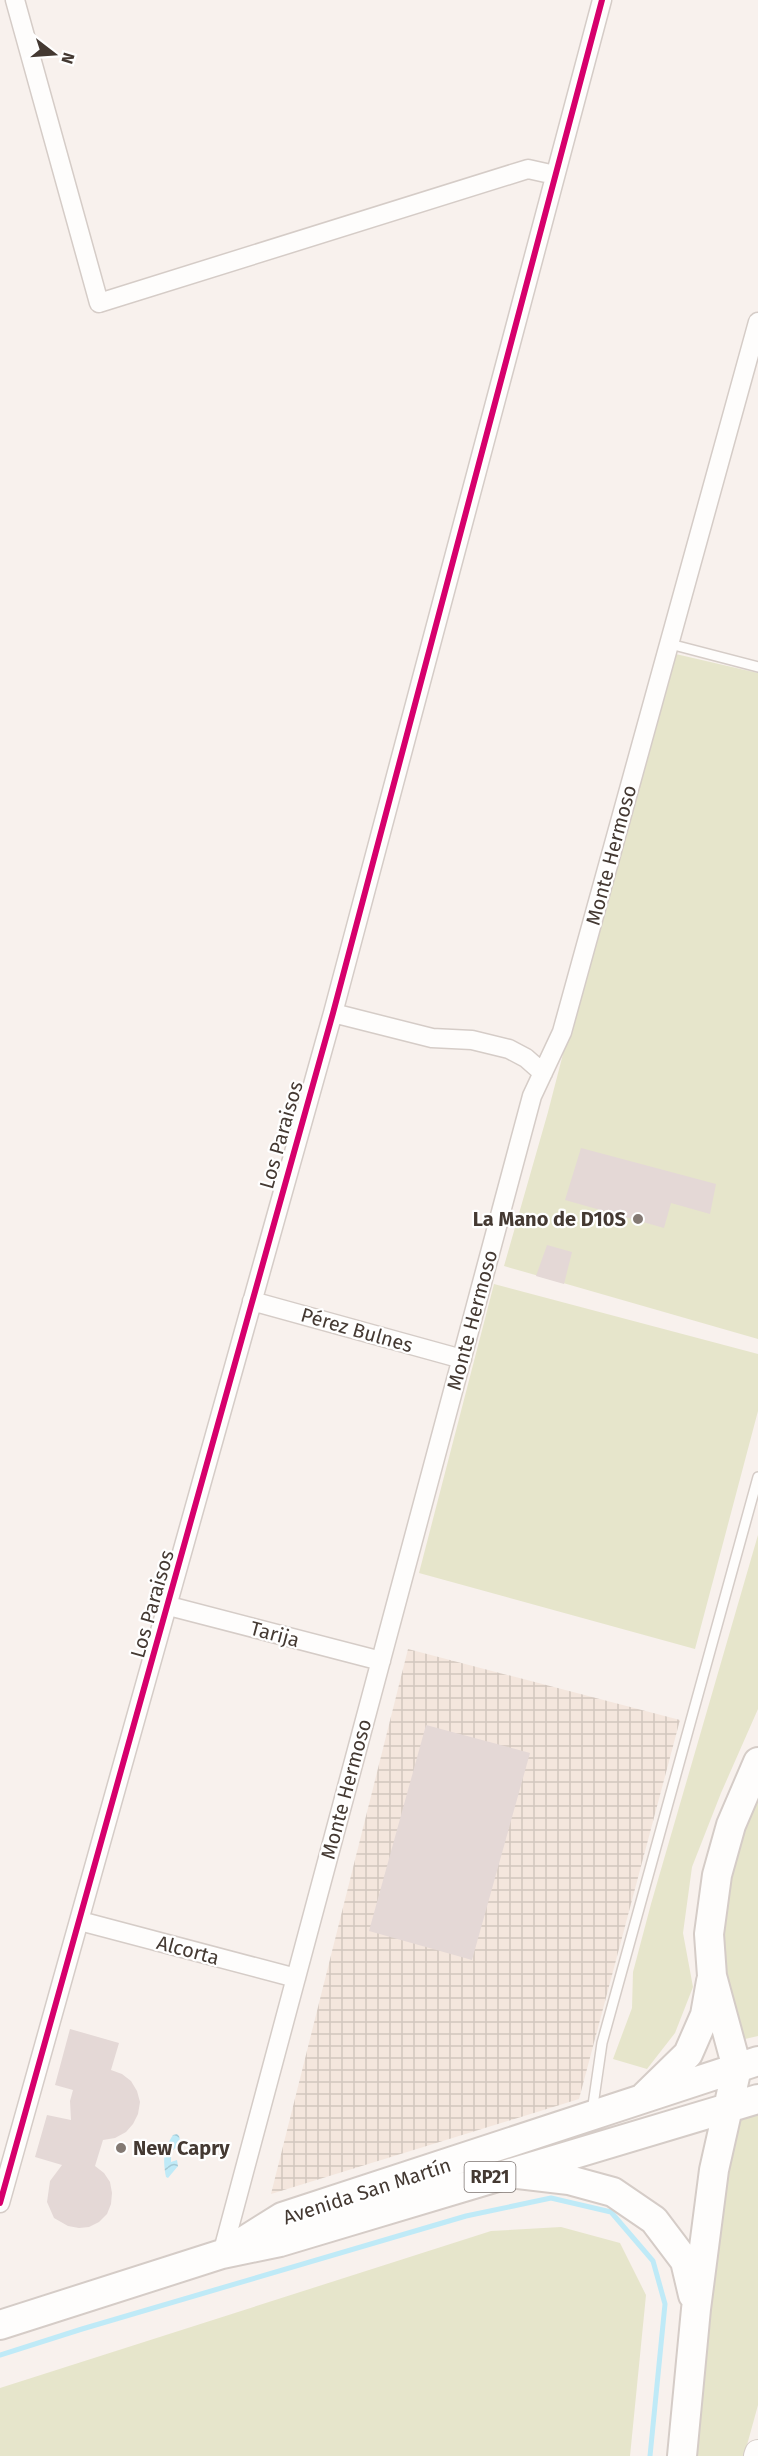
<svg xmlns="http://www.w3.org/2000/svg" width="758" height="2456" font-family="'Fira Sans',sans-serif">
<style>
.industrial{fill:url(#industrial-grid)}
.green{fill:#e6e5cb}
.water{fill:url(#water-waves)}
.lines{fill:none;stroke-linecap:round;stroke-linejoin:round}
.stream{stroke:#bfeaf7;stroke-width:5}
.building{fill:#e4d8d6}
.lane-casing{stroke:#d5ccc7;stroke-width:12}
.street-casing{stroke:#d5ccc7;stroke-width:21}
.secondary-casing{stroke:#d5ccc7;stroke-width:28}
.primary-casing{stroke:#d5ccc7;stroke-width:32}
.lane{stroke:#fefdfc;stroke-width:9}
.street{stroke:#fefdfc;stroke-width:18}
.secondary{stroke:#fefdfc;stroke-width:26}
.primary{stroke:#fefdfc;stroke-width:28}
.cycleway-casing{stroke:#fff;stroke-width:10}
.cycleway{stroke:#d6006c;stroke-width:6}
.poi-dot{fill:#837973;stroke:#fff;stroke-width:2}
.labels{text-anchor:middle;dominant-baseline:central;stroke-width:4.5;stroke-linejoin:round;paint-order:stroke}
.shield{fill:#fff;stroke:#7c7470;stroke-width:1.5}
.shield-label{font-size:18px;font-weight:bold;fill:#443932}
.street-label{font-size:20px;fill:#443932;stroke:#fff}
.poi-label{font-size:20px;font-weight:bold;fill:#443932;stroke:#fff;text-anchor:end}
</style>
<defs>
<pattern id="industrial-grid" width="8" height="8" patternUnits="userSpaceOnUse" patternTransform="scale(1.5)"><rect width="8" height="8" fill="#f4e6dd"/><path d="M0 4h8M4 0v8" fill="none" stroke="#d2c6be"/></pattern>
<pattern id="water-waves" width="16" height="10" patternUnits="userSpaceOnUse" patternTransform="scale(1.5)"><rect width="16" height="10" fill="#bfeaf7"/><path d="M0 5q4-4 8 0t8 0" fill="none" stroke="#a5c9d4"/></pattern>
</defs>
<rect width="100%" height="100%" fill="#f8f1ed"/>
<path class="industrial" d="M408 1649 680 1720 579 2099 271 2194Z"/>
<path class="green" d="M667 652 758 673V1339L504 1266 548 1112Z
M494 1284 758 1354V1411L695 1649 419 1573Z
M758 1535V1709L721 1793 692 1867 683 1933 693 1987 675 2033 647 2069 613 2059 632 2008 633 1972 651 1904Z
M758 1791V2036L745 2039 723 1978 720 1915 738 1841Z
M758 2113V2405L744 2456H694L729 2126Z
M561 2227 620 2243 646 2295 630 2456H0V2388L491 2231Z"/>
<path class="water" d="M177 2134 179 2136 182 2150 180 2153 175 2148 171 2152V2162L177 2160 178 2166 168 2178 166 2177C163 2160 163 2150 173 2135Z"/>
<g class="lines">
<path class="stream" d="M0 2355 82 2329 466 2216 551 2198 611 2212 653 2261 665 2304 650 2456"/>
</g>
<path class="building" d="M581 1148 716 1184 710 1214 671 1203 664 1228 565 1200Z
M547 1245 572 1252 564 1284 536 1276Z
M426 1725 530 1753 472 1960 369 1931Z
M70 2029 119 2043 111 2070 122 2074 131 2081 137 2091 140 2102 138 2114 133 2124 126 2132 115 2138 103 2140 95 2166 104 2173 110 2182 112 2193 111 2204 107 2214 99 2222 89 2227 79 2228 68 2226 54 2218 47 2202 50 2181 62 2165 35 2157 47 2115 71 2120 70 2101 73 2090 55 2085Z"/>
<g class="lines">
<defs>
<path id="lane" d="M670 644 758 667
M592 2112 602 2043 758 1477"/>
<path id="street" d="M15 0 99 303 528 169 555 175
M333 1013 432 1038 472 1040 509 1049 526 1058 543 1073
M252 1301 462 1359
M169 1606 381 1661
M80 1921 296 1978
M0 2203 333 1013 602 0
M222 2254 532 1096 562 1032 758 322"/>
<path id="secondary" d="M757 2456 758 2453"/>
<path id="primary" d="M645 2096 688 2054 705 2015 711 1981
M518 2174 569 2180 613 2192 654 2220 685 2261 693 2295
M239 2244 282 2217 758 2061
M0 2325 222 2254 280 2242 758 2099
M682 2456 696 2309 714 2170 737 2068 712 1976 709 1934 717 1875 731 1825 758 1762"/>
</defs>
<use href="#lane" class="lane-casing"/>
<use href="#street" class="street-casing"/>
<use href="#secondary" class="secondary-casing"/>
<use href="#primary" class="primary-casing"/>
<use href="#lane" class="lane"/>
<use href="#street" class="street"/>
<use href="#secondary" class="secondary"/>
<use href="#primary" class="primary"/>
<defs>
<path id="cycleway" d="M0 2203 333 1013 602 0"/>
</defs>
<use href="#cycleway" class="cycleway-casing"/>
<use href="#cycleway" class="cycleway"/>
</g>
<g class="poi-dot">
<circle cx="638" cy="1219" r="6"/>
<circle cx="121" cy="2148" r="6"/>
</g>
<g class="labels">
<rect class="shield" x="464.5" y="2162" width="51" height="30" rx="4.5"/>
<g class="shield-label">
<text x="490" y="2177">RP21</text>
</g>
<g class="street-label">
<text transform="translate(611 855) rotate(-75)">Monte Hermoso</text>
<text transform="translate(281 1135) rotate(-74)">Los Paraisos</text>
<text transform="translate(472 1320) rotate(-75)">Monte Hermoso</text>
<text transform="translate(357 1330) rotate(16)">Pérez Bulnes</text>
<text transform="translate(152 1604) rotate(-74)">Los Paraisos</text>
<text transform="translate(275 1634) rotate(15)">Tarija</text>
<text transform="translate(346 1789) rotate(-75)">Monte Hermoso</text>
<text transform="translate(188 1950) rotate(15)">Alcorta</text>
<text transform="translate(367 2191) rotate(-18)">Avenida San Martín</text>
</g>
<g class="poi-label">
<text x="626" y="1219">La Mano de D10S</text>
<text x="133" y="2148" text-anchor="start">New Capry</text>
</g>
</g>
<g transform="translate(54 54) rotate(107)" stroke="#ffffff" stroke-width="4.5" paint-order="stroke">
<path d="M0-4.5L10 22L0 15L-10 22Z" fill="#443932"/>
<text y="-9" font-size="16" font-weight="bold" text-anchor="middle" fill="#443932">N</text>
</g>
</svg>
